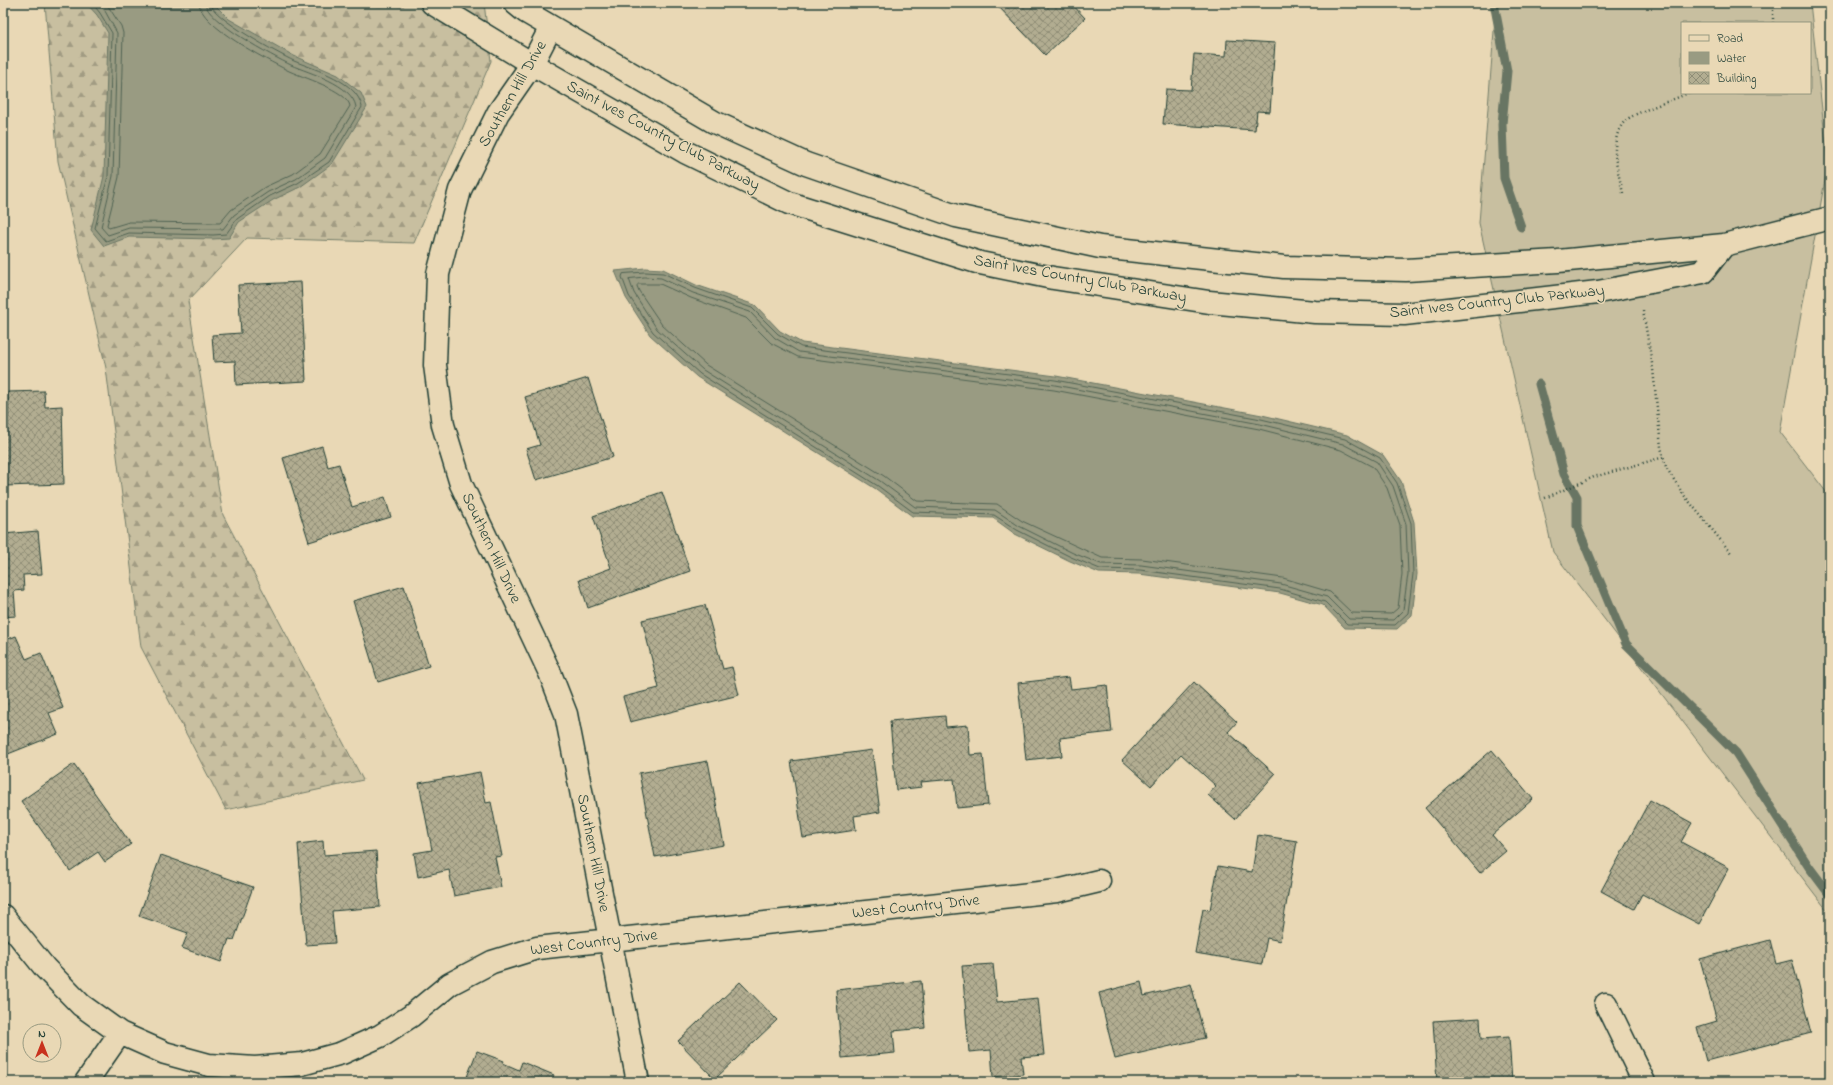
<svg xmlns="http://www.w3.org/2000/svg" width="1833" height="1085" font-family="'Indie Flower',sans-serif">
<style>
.grass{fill:#c8bfa0;stroke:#747e6a;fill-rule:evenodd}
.forest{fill:url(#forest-firs);stroke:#747e6a}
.water{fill:#999b82;stroke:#687563}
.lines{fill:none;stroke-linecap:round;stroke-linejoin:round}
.shore{stroke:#506353;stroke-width:1}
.stream{stroke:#687563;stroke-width:9}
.building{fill:url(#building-cross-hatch);stroke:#1f3d34}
.street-casing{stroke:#1f3d34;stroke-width:25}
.path{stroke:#1f3d34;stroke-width:2.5;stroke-dasharray:1 3;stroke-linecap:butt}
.street{stroke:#e9d8b5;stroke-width:22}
.labels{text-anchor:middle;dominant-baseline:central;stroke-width:3;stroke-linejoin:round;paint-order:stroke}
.street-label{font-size:16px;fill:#1f3d34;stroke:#e9d8b5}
</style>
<defs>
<pattern id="forest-firs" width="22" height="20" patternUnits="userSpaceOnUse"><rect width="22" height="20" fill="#c8bfa0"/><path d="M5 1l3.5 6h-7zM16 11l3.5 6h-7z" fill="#a29c83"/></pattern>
<pattern id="building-cross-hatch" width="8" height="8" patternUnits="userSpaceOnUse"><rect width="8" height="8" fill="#b2ad91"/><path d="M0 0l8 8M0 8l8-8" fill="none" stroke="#908e77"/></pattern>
</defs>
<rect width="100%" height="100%" fill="#e9d8b5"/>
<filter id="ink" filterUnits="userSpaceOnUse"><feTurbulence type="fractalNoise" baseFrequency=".025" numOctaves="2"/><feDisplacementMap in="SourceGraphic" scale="8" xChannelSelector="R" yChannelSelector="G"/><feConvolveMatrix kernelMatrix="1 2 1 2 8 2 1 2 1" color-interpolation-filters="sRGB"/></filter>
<g filter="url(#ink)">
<path class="grass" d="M1490 3H1810L1828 163 1780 432 1830 497V914L1553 552 1479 223 1495 18ZM1682 23H1810V93H1682Z"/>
<path class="forest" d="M45 3H484L491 61 414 243 247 238 188 301 223 515 363 780 226 810 141 647 106 368 58 161Z"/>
<path class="water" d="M86 3H213L229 19 294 56 338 75 361 93 367 107 332 164 300 187 273 200 239 222 229 238 213 239 129 237 104 246 91 230 104 176 108 33 97 15Z
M645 268 663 269 696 285 755 305 780 331 802 343 1056 376 1262 415 1347 435 1383 455 1401 481 1414 522 1417 574 1412 615 1397 629 1345 628 1323 605 1280 593 1139 574 1099 573 1070 561 1015 534 993 518 912 516 876 489 697 377 650 335 626 298 615 271Z"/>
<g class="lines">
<path class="shore" d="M92 3 100 13 112 33 108 176 95 228 106 241 129 233 213 235 226 234 237 219 270 196 298 183 329 162 362 107C357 81 316 70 294 61 279 54 212 18 210 3
M98 3 105 11 117 33 113 176 101 227 108 235 129 228 223 229 234 215 268 192 296 179 325 158 356 107C352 84 309 73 291 65 274 57 206 21 205 3
M106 3 121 26 123 33 119 177 107 225 109 228 129 222 220 223 231 210 265 187 293 174 320 154 350 106C347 90 301 77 287 70 267 60 200 26 199 3
M645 272 663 273 695 288 752 308 778 334 801 347 1055 380 1261 419 1345 439 1380 458 1397 483 1411 523 1413 574 1408 613 1395 625 1347 624 1325 602 1280 589 1140 570 1100 569 1071 557 1017 530 994 515 913 512 878 486 700 374 653 332 629 296 622 277 623 274Z
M645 277 661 278 693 293 750 312 775 338 799 352 1055 385 1260 424 1343 444 1377 462 1393 486 1406 524 1408 574 1403 610 1393 620 1349 619 1327 597 1281 584 1141 565 1101 564 1073 553 1019 526 995 510 915 507 880 481 703 370 657 329 634 293 629 279Z
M639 284H660L691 298 746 318 771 343 798 357 1054 390 1259 429 1341 450 1373 467 1387 488 1400 525 1402 574 1398 608 1391 614 1352 613 1330 592 1283 578 1142 559 1102 558 1022 521 997 504 917 501 884 476 706 365 662 325 639 291 637 286Z"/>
<path class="stream" d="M1494 3 1507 71 1502 124 1504 178 1521 227
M1539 384 1564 474 1577 497V526L1626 644 1736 753 1809 867 1830 895"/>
</g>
<path class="building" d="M995 3H1071L1085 18 1045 55Z
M1227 40 1275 43 1270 112 1257 111 1255 130 1163 124 1166 89 1191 90 1194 54 1226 56Z
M301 282 306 381 236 385 235 361 214 362 212 335 241 333 238 285Z
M588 378 613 457 536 480 526 449 540 445 525 397Z
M44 391 45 407 62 406 64 484 5 486 3 417H8V392Z
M322 446 328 467 339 464 352 507 385 497 391 517 309 542 283 458Z
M662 492 690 571 588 608 579 580 611 568 593 516Z
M38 531 42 574 23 575 24 590 14 591 16 616 3 617V534Z
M404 586 429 666 378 682 353 601Z
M705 605 723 669 732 667 739 695 630 722 623 697 659 688 642 620Z
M16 636 26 659 41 653 63 708 49 713 58 734 3 756V641Z
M1069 677 1071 689 1107 685 1112 732 1060 738 1062 756 1026 760 1018 683Z
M1194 682 1237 722 1228 732 1275 774 1235 819 1208 795 1216 786 1181 754 1151 786 1122 760Z
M945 716 946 727 968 725 970 755 983 754 988 805 957 808 954 779 921 782 922 787 896 790 890 721Z
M872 750 880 812 854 816 856 830 803 838 791 761Z
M1492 750 1533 799 1492 835 1506 851 1480 873 1425 808Z
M708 761 724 845 655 857 639 773Z
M74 764 131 844 105 862 98 852 70 871 21 801Z
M480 772 486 803 491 802 502 856 495 857 501 887 454 896 449 870 418 877 414 853 432 850 419 783Z
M1650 800 1692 823 1681 842 1729 868 1699 924 1642 894 1634 909 1601 891Z
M1258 835 1297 841 1280 941 1267 938 1262 964 1195 953 1203 909 1210 910 1218 866 1252 872Z
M323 841 324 855 376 851 380 907 332 911 335 943 306 945 298 844Z
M161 855 253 887 234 940 229 939 221 962 182 948 188 933 139 916Z
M1770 940 1776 964 1792 960 1811 1033 1706 1061 1697 1027 1717 1021 1700 959Z
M993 964 997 1002 1038 998 1044 1055 1021 1057 1023 1074 993 1077 991 1050 969 1052 962 966Z
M921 981 925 1028 893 1031 895 1053 842 1058 836 990Z
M740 982 777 1020 715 1079 678 1041Z
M1141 982 1144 996 1191 984 1205 1038 1115 1059 1099 993Z
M1480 1018 1481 1039 1509 1037 1512 1082H1437L1433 1021Z
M477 1051 504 1061 503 1063 519 1070 522 1062 554 1075 551 1082H465Z"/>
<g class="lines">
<defs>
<path id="street" d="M432 3 532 64 685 152 789 203 980 263 1053 278 1209 302 1315 312 1404 314 1598 292 1703 272 1724 245
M515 3 526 12 714 122 806 164 956 216 1100 247 1284 267 1406 270 1558 261 1724 245 1830 218
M551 27 532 64 498 113 460 190 438 274 435 365 443 425 461 484 550 673 566 714 638 1082
M3 916 45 968 81 1005 120 1033 165 1053 209 1065 255 1068 302 1064 342 1053 380 1036 411 1016 450 984 492 962 537 948 1057 891 1099 881
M1606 1004 1644 1082
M86 1082 120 1033"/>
</defs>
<use href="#street" class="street-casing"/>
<path class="path" d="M1773 23V3
M1623 193C1620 179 1615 164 1615 150 1615 140 1618 128 1625 121 1635 112 1674 100 1688 93
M1643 311 1653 369 1661 447 1666 467 1683 494 1732 554
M1545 498 1594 477 1664 457"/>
<use href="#street" class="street"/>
</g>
</g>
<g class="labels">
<g class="street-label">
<text transform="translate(513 94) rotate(-60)">Southern Hill Drive</text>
<text transform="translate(663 136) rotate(28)">Saint Ives Country Club Parkway</text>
<text transform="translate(1080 279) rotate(10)">Saint Ives Country Club Parkway</text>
<text transform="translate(1497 302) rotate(-6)">Saint Ives Country Club Parkway</text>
<text transform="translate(491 548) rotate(65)">Southern Hill Drive</text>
<text transform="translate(593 853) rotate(79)">Southern Hill Drive</text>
<text transform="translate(916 907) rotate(-6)">West Country Drive</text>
<text transform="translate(594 943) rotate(-7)">West Country Drive</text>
</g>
</g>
<rect width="1833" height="1085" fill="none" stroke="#e9d8b5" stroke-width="16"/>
<rect x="8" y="8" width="1817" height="1069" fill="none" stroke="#1f3d34" stroke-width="1.5" filter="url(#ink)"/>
<rect x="1681" y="22" width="130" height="72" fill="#e9d8b5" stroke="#989a81"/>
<rect x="1689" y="35" width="20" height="6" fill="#e9d8b5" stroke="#989a81"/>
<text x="1717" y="42" font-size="12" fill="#1f3d34">Road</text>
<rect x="1689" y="52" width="20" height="12" fill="#999b82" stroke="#989a81"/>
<text x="1717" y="62" font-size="12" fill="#1f3d34">Water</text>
<rect x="1689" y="72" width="20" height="12" fill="url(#building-cross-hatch)" stroke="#989a81"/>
<text x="1717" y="82" font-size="12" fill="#1f3d34">Building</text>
<g transform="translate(42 1043)"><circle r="19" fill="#e9d8b5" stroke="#989a81"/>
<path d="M0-3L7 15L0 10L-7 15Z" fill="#c8321e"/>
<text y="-6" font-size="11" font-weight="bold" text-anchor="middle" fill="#1f3d34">N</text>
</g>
</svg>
